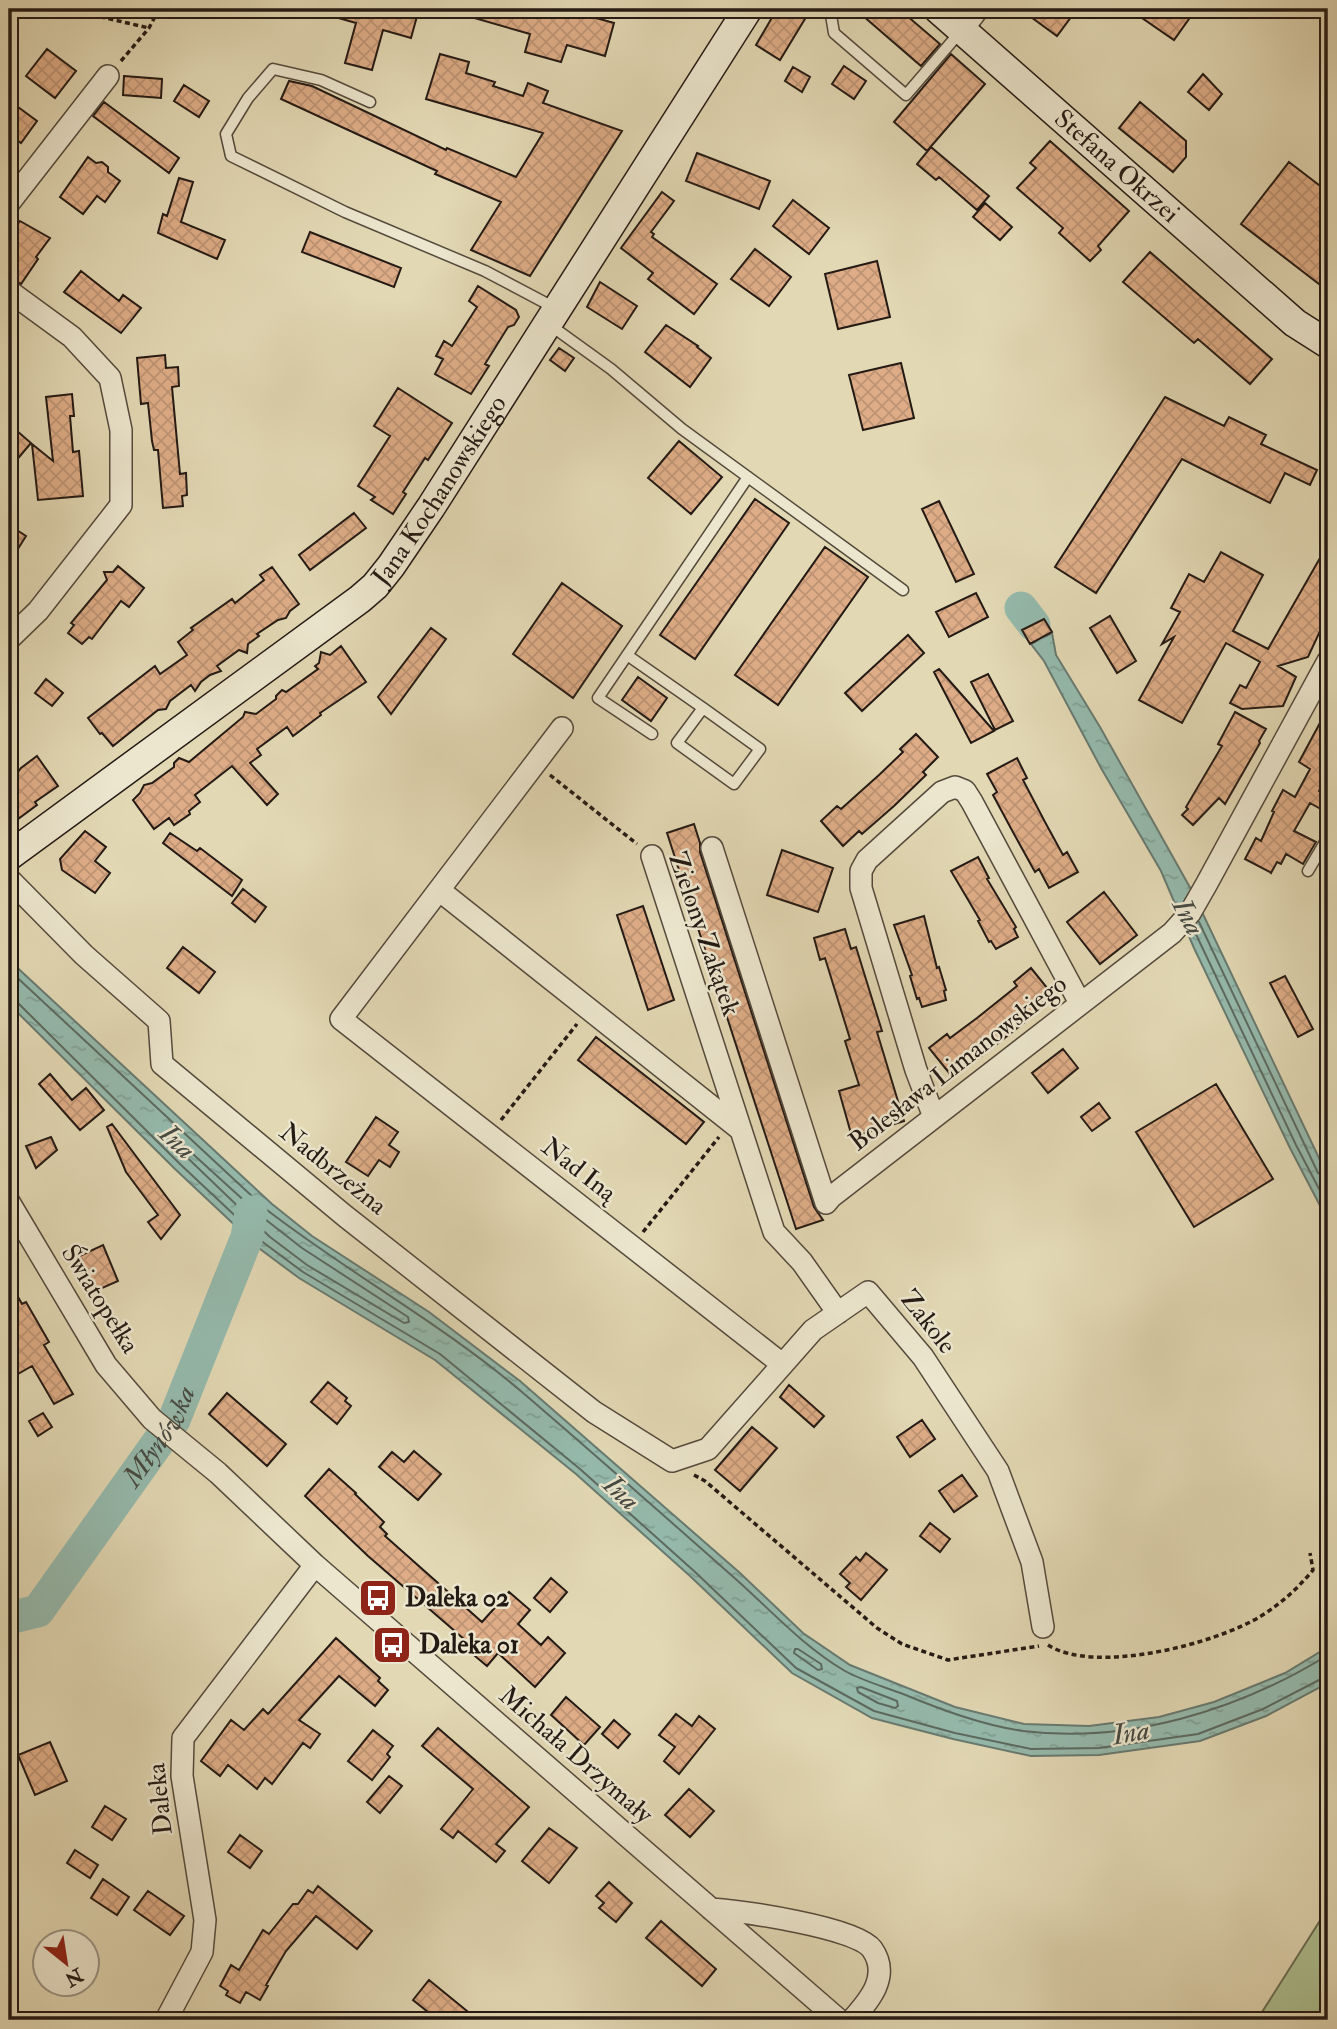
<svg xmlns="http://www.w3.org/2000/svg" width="1337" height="2029" font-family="'IM FELL Double Pica',serif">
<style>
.garden{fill:#aec091;stroke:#696d52;stroke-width:2}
.water{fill:url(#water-ripples);stroke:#687a70;stroke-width:2}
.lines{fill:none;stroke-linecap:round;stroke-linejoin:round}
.shore{stroke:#5c6a60;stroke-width:2}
.river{stroke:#95baad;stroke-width:33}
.building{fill:url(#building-cross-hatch);stroke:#241a14;stroke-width:2}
.lane-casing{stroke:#544a3c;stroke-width:13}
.street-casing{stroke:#544a3c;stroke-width:24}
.secondary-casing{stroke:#241a14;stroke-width:31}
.path{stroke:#241a14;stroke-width:3.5;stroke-dasharray:5 3.5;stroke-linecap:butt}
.lane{stroke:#ece6ce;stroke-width:10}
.street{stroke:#ece6ce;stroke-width:21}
.secondary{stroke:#ece6ce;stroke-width:28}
.labels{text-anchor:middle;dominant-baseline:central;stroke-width:5;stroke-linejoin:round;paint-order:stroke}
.street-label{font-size:26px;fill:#241a14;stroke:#ece6ce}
.poi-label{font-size:26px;font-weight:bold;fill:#241a14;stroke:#ece6ce;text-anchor:start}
.water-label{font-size:28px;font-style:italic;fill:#464a42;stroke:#ece6ce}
</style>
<defs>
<pattern id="water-ripples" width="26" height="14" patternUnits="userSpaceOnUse" patternTransform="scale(1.75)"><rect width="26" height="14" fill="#95baad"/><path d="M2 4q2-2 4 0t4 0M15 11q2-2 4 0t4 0" fill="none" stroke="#809f94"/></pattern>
<pattern id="building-cross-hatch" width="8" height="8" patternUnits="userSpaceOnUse" patternTransform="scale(1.75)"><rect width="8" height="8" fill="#dead87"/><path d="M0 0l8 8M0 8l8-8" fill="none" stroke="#be9474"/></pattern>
</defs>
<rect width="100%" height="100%" fill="#e2d8b4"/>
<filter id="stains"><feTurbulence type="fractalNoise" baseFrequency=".00286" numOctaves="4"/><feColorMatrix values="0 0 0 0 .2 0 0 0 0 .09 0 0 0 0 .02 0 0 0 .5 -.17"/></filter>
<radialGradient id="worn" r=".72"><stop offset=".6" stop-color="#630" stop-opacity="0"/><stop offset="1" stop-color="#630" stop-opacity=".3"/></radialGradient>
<path class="garden" d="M1328 1908V2020H1257Z"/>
<path class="water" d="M1052 633 1056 655 1100 727 1192 891 1328 1177V1221L1290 1148 1194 948 1161 871 1101 768 1044 661 1031 644Z
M9 960 272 1204 312 1236 429 1312 520 1381 740 1573 803 1633 850 1665 955 1707 1024 1724 1089 1726 1159 1717 1214 1702 1285 1673 1328 1647V1683L1266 1716 1200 1741 1099 1755 1031 1756 953 1739 872 1718 792 1673 690 1576 576 1474 435 1360 299 1278 260 1249 175 1169 9 1004Z"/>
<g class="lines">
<path class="shore" d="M1199 922 1318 1173 1328 1177
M1193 928 1296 1145 1328 1206
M9 970 267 1210C350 1274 442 1324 522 1392 592 1452 661 1513 730 1574 768 1607 801 1645 845 1671 863 1681 885 1687 903 1694 942 1710 982 1725 1023 1731 1129 1744 1239 1710 1328 1655
M9 999 17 1002 180 1164 264 1243 303 1272 440 1354 580 1469 694 1571 796 1668 874 1711 955 1733 1031 1749 1099 1748 1198 1734 1263 1709 1323 1678 1328 1677
M173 1136 261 1216 302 1248 408 1317 409 1322 404 1323 307 1265 270 1237 171 1142 170 1138Z
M795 1649H798L821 1664 822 1669 818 1670 794 1653Z
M861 1687 897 1701 898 1706 895 1708 878 1703 858 1692 857 1688Z"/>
<g class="river">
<path d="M1021 608 1034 625"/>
<path id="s1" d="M9 1618 38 1611 174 1420 247 1237 251 1212"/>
</g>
</g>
<path class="building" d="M322 9H419L411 38 383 30 372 70 345 63 356 23 321 13Z
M457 9H564L614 23 605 56 567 45 561 62 525 52 530 34 457 13Z
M777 9H811L780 60 756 45Z
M855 9H899L940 44 921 66Z
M1020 9H1077L1057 36Z
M1129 9H1196L1174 40Z
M47 49 76 71 55 98 26 76Z
M440 54 469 62 466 73 495 82 493 86 523 96 528 83 548 91 543 103 622 131 530 276 471 250 501 202 435 174 437 171 281 99 289 81 312 86 446 150 447 148 516 177 543 133 426 99Z
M951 54 985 84 927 151 894 122Z
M844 66 866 81 854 99 832 84Z
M793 67 810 77 802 92 785 81Z
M1203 74 1222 94 1209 110 1188 92Z
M124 76 162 79 161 98 123 95Z
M184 85 209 101 199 117 174 101Z
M104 102 179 158 169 173 93 116Z
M1140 102 1186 141V157L1173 172 1119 128Z
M18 107 37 121 21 143 9 134V120Z
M1050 141 1129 211 1098 246 1101 250 1090 261 1059 233 1063 228 1017 188 1036 168 1030 163Z
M931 147 989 196 977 210 939 177 936 180 917 164Z
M697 153 770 181 759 209 686 181Z
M88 157 96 163 102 162 108 167V172L120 181 105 202 97 196 83 214 60 197Z
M1289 162 1328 192V291L1241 224Z
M179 178 193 182 181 222 225 240 217 259 158 233 163 214 167 216Z
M662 192 674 201 651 232 654 234 652 237 717 284 694 314 648 279 653 273 621 248Z
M793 200 829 228 809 254 773 226Z
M985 203 1012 227 1000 240 973 217Z
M20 221 50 238 36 257 38 259 21 284 9 276V236Z
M310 232 401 268 394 287 302 252Z
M755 249 791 277 769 306 731 279Z
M1150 252 1272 359 1250 384 1198 339 1194 343 1123 282Z
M877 261 890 317 838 329 825 274Z
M81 271 119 301 123 295 141 308 121 333 64 292Z
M600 282 637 306 622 329 587 307Z
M478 286 516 310 519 317 514 325 508 327 485 364 489 366 471 394 435 374 443 359 436 356 444 341 452 346 477 307 469 301Z
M666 325 698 346 697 347 711 358 690 387 645 352Z
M559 348 574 358 565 371 550 360Z
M165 355 166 368 178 367 179 386 172 387 180 474 186 473 187 495 182 496 183 506 163 508 158 450H154L152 441 148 403 141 404 137 358Z
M901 363 914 418 863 430 849 375Z
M398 388 452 423 428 460 425 458 403 492 406 494 393 514 371 500 375 497 358 486 390 436 374 426Z
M72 394 74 416H70L73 452 79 451 83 496 38 500 32 444 53 461 46 397Z
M1165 397 1224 426 1229 417 1266 435 1261 444 1317 470 1310 485 1285 473 1270 503 1182 459 1096 593 1055 567Z
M9 424 31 443 9 469Z
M679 441 722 477 691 514 648 478Z
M755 499 789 523 695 659 660 635Z
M939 501 974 574 956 582 922 509Z
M354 513 366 528 310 570 299 555Z
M9 525 26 536 9 563Z
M1328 544V614L1308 657 1278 666 1296 677 1283 706 1242 709 1230 703 1240 685 1246 688 1260 662 1226 643 1182 723 1139 700 1174 637 1162 644 1180 612 1171 608 1189 574 1204 582 1221 552 1263 575 1233 631 1268 649Z
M825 547 868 577 778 705 735 675Z
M118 566 144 588 129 607 121 601 92 639 89 637 82 644 68 633 74 625 71 623 107 580 104 572H113Z
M272 567 299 604 290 611 286 618 278 620 257 634 259 636 248 644 247 653 239 650 217 666 221 671 210 675 201 682 195 691 191 685 170 701 166 709 158 710 113 746 102 733 100 734 88 718 155 666 160 674 187 655 178 642 193 630 191 628 232 599 235 603 264 580 260 575Z
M562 583 622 626 573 698 513 654Z
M976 593 988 617 949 637 936 612Z
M1110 616 1136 661 1117 673 1090 628Z
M1044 619 1052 632 1030 644 1022 630Z
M431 628 446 639 391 714 378 697Z
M908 635 924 653 862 711 845 693Z
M341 646 366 682 320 713 321 715 293 736 287 727 257 749 261 755 250 763 278 794 267 805 232 766 195 795 200 802 189 811 190 814 174 825 169 818 154 829 133 800 140 793 144 785 152 783 174 767V763L179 758 189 762 243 717 245 712 256 714 276 699V696L282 690 286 692 318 669 315 666 319 663 321 652 330 655Z
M939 669 994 731 971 743 934 672Z
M988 674 1013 721 995 730 971 682Z
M638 677 667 698 651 721 622 700Z
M46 679 63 693 52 706 35 693Z
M1328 708V775L1319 791 1328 797V813L1310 803 1294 831 1316 842 1303 864 1286 854 1281 864 1277 862 1271 873 1270 872 1245 859 1256 838 1261 841 1274 812 1272 811 1283 790 1295 797 1310 769 1299 762Z
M1235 712 1266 729 1259 741 1260 743 1225 804 1219 798 1193 825 1182 815 1188 809 1186 807 1222 746 1218 744Z
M916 734 938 757 923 772 926 775 894 806 862 834 859 831 843 846 821 821 837 806 841 809 879 775 903 752 900 749Z
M37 756 58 786 35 802 37 805 18 819 9 805V784L21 768Z
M1017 758 1027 778 1023 780 1045 822 1063 855 1067 852 1078 872 1049 888 1039 869 1035 872 1014 834 993 795 997 792 987 774Z
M694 824 700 843V852L814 1207 823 1220 796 1229 667 833Z
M85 831 106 847 95 861 110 873 95 893 62 870 60 859Z
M170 833 197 851 200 848 242 880 232 896 163 843Z
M782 850 833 868 818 912 767 895Z
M978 857 989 878 987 879 1016 927 1014 929 1018 937 996 949 991 941 989 942 978 921 980 920 951 871Z
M243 889 266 907 255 922 232 903Z
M1104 892 1137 935 1100 964 1067 922Z
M643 906 674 1000 648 1010 617 915Z
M924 916 937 968 939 967 946 990 944 991 946 1000 922 1007 919 998 917 999 910 976 912 975 894 925Z
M845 929 851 949 856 947 882 1031 877 1032 904 1121 852 1137 839 1091 859 1085 845 1041 850 1039 825 958 820 960 814 938Z
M183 947 215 972 199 993 167 968Z
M1031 968 1052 994 1035 1007 1039 1011 970 1065 967 1061 950 1074 929 1048 947 1034 950 1038 977 1018 1017 986 1014 982Z
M1285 976 1313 1029 1298 1037 1270 983Z
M596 1037 704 1122 686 1144 578 1060Z
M1063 1049 1078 1068 1048 1093 1032 1073Z
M50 1074 72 1100 86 1088 104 1110 80 1130 39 1084Z
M1216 1084 1273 1179 1194 1227 1136 1132Z
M1099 1103 1110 1118 1092 1131 1081 1117Z
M376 1117 398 1132 389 1145 399 1152 390 1167 379 1160 368 1176 346 1162Z
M112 1124 180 1215 161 1239 148 1222 158 1215 126 1172 107 1127Z
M51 1137 57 1150 36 1168 26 1146Z
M103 1245 118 1281 91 1293 75 1258Z
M9 1281 22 1304 26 1302 49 1342 44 1345 73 1394 54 1404 32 1366 9 1379Z
M328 1382 347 1398 345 1401 351 1406 337 1424 311 1402Z
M789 1385 824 1416 814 1427 780 1397Z
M227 1393 286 1444 267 1466 209 1414Z
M43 1413 52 1427 38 1436 29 1421Z
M922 1420 935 1439 910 1457 897 1437Z
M752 1427 777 1448 740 1491 715 1470Z
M414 1451 441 1474 418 1500 379 1467 392 1452 404 1462Z
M329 1469 356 1493 355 1494 384 1522 380 1527 387 1534 385 1536 482 1622 509 1592 530 1610 518 1624 541 1645 548 1637 565 1653 535 1687 498 1653 487 1666 475 1656 479 1652 368 1556 305 1496Z
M962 1475 977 1496 954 1512 939 1491Z
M930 1523 950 1539 940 1552 920 1536Z
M866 1553 887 1570 861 1600 846 1587 850 1583 840 1574 856 1557 860 1561Z
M551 1578 567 1592 550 1612 534 1598Z
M336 1638 380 1678 378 1681 388 1690 375 1706 339 1676 299 1720 320 1734 310 1748 303 1743 272 1784 265 1778 257 1789 228 1765 220 1776 201 1761 231 1720 244 1730 263 1709 268 1714Z
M566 1697 600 1727 584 1745 551 1715Z
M676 1714 692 1726 699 1716 715 1729 679 1774 664 1761 675 1747 659 1735Z
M614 1720 630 1734 618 1748 602 1734Z
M438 1728 529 1807 496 1844 505 1851 496 1862 458 1831 453 1838 441 1829 473 1789 422 1746Z
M373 1730 393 1746 387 1754 390 1757 372 1780 348 1761Z
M50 1742 67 1781 35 1795 18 1755Z
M389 1776 402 1786 380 1813 367 1802Z
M689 1789 714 1811 690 1837 665 1815Z
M105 1806 126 1819 112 1840 92 1827Z
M549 1828 577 1848 549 1883 522 1861Z
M240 1835 262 1851 250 1868 228 1852Z
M75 1850 98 1865 90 1878 67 1863Z
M103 1879 129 1897 117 1915 91 1898Z
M609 1882 632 1903 616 1922 599 1908 604 1903 596 1896Z
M318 1886 372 1931 357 1949 316 1916 286 1951 266 1985 268 1986 260 2000 246 1992 240 2003 226 1995 228 1991 220 1986 231 1965 239 1970 263 1930 269 1934 293 1904H298L308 1890 313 1893Z
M148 1891 184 1916 170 1935 134 1910Z
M661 1921 716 1969 702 1986 646 1938Z
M429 1980 478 2020H438L413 2000Z"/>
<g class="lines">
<defs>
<path id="lane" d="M830 9 834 33 906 95 961 31
M370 102 321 80 273 69 248 98 226 134 231 156 345 212 485 271 555 308
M550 325 611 369 682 429 903 590
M627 655 703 708 677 743 734 784 760 749 703 708
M652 734 598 698 748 477
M1308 871 1328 837"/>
<path id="street" d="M962 30 978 9
M9 203 108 76
M9 291 72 337 110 378 121 430V505L38 611 9 639
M562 728 341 1019 782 1364
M712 848 826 1203 831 1197 1172 933 1190 913 1206 885 1328 661
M652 856 774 1232 802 1262 838 1313
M9 879 84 955 159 1021 162 1064 345 1216 594 1412 672 1461 708 1449 813 1330 868 1292 923 1357 998 1471 1032 1562 1043 1627
M439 890 741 1130
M934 1117 916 1070 861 888V871L867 860 942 792 955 787 965 791 972 802 1080 1003
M9 1202 106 1365 152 1419 218 1473 315 1565 839 2020
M711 1909C740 1911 856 1927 872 1949 891 1976 869 2001 852 2020
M166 2020 202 1952 205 1920 182 1776 183 1738 315 1565"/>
<g id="secondary">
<path id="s2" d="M938 9 1295 323 1328 344"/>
<path id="s3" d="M9 856 360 599 375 586 391 566 431 507 748 9"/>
</g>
</defs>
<use href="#lane" class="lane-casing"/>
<use href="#street" class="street-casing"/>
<use href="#secondary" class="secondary-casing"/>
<path class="path" d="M67 9 149 28
M121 61 149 28 159 9
M9 159 16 165
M550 775 637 844
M501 1120 577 1024
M643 1232 719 1137
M694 1475 705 1481 877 1628 902 1644 948 1660 1039 1646
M1048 1645C1095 1675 1216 1644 1261 1616 1283 1602 1297 1589 1313 1570L1310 1553
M1315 2020 1328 2002"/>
<use href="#lane" class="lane"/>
<use href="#street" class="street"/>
<use href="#secondary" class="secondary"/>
</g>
<defs>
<symbol id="bus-square" viewBox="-11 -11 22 22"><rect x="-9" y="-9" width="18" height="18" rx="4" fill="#8f2418" stroke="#ece6ce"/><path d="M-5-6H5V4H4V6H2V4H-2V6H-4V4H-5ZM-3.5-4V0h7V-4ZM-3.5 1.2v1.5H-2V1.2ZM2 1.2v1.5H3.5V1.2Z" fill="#fff"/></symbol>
</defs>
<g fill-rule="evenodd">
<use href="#bus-square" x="356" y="1576" width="44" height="44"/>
<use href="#bus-square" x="370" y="1623" width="44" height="44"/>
</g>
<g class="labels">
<g class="street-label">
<text stroke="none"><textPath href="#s2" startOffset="238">Stefana Okrzei</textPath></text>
<text stroke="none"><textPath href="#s3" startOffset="570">Jana Kochanowskiego</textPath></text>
<text transform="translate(704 934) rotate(71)">Zielony Zakątek</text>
<text transform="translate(958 1063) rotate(-38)">Bolesława Limanowskiego</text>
<text transform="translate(333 1169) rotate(39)">Nadbrzeżna</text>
<text transform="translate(579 1170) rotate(38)">Nad Iną</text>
<text transform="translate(100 1299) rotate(58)">Światopełka</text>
<text transform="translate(928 1322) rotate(52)">Zakole</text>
<text transform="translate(576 1755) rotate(41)">Michała Drzymały</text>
<text transform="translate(160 1799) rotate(-96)">Daleka</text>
</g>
<g class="poi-label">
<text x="405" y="1598">Daleka 02</text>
<text x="419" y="1645">Daleka 01</text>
</g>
<g class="water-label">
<text transform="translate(1188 917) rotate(63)">Ina</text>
<text transform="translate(177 1142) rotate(43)">Ina</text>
<text stroke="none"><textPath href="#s1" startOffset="243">Młynówka</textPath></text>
<text transform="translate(621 1493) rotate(43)">Ina</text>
<text transform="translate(1131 1733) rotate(-10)">Ina</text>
</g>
</g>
<rect width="1337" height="2029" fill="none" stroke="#e2d8b4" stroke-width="35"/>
<rect x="10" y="10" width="1316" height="2008" fill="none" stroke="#241a14" stroke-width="3.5"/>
<rect x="18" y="18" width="1302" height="1994" fill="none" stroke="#241a14" stroke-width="2"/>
<g transform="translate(66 1963) rotate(150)"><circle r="33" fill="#ece6ce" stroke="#9c9484" stroke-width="2"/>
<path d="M0-5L12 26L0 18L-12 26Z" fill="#8f2418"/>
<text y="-10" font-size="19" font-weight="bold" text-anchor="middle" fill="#241a14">N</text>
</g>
<rect width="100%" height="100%" filter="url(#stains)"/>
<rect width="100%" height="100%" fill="url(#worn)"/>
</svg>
